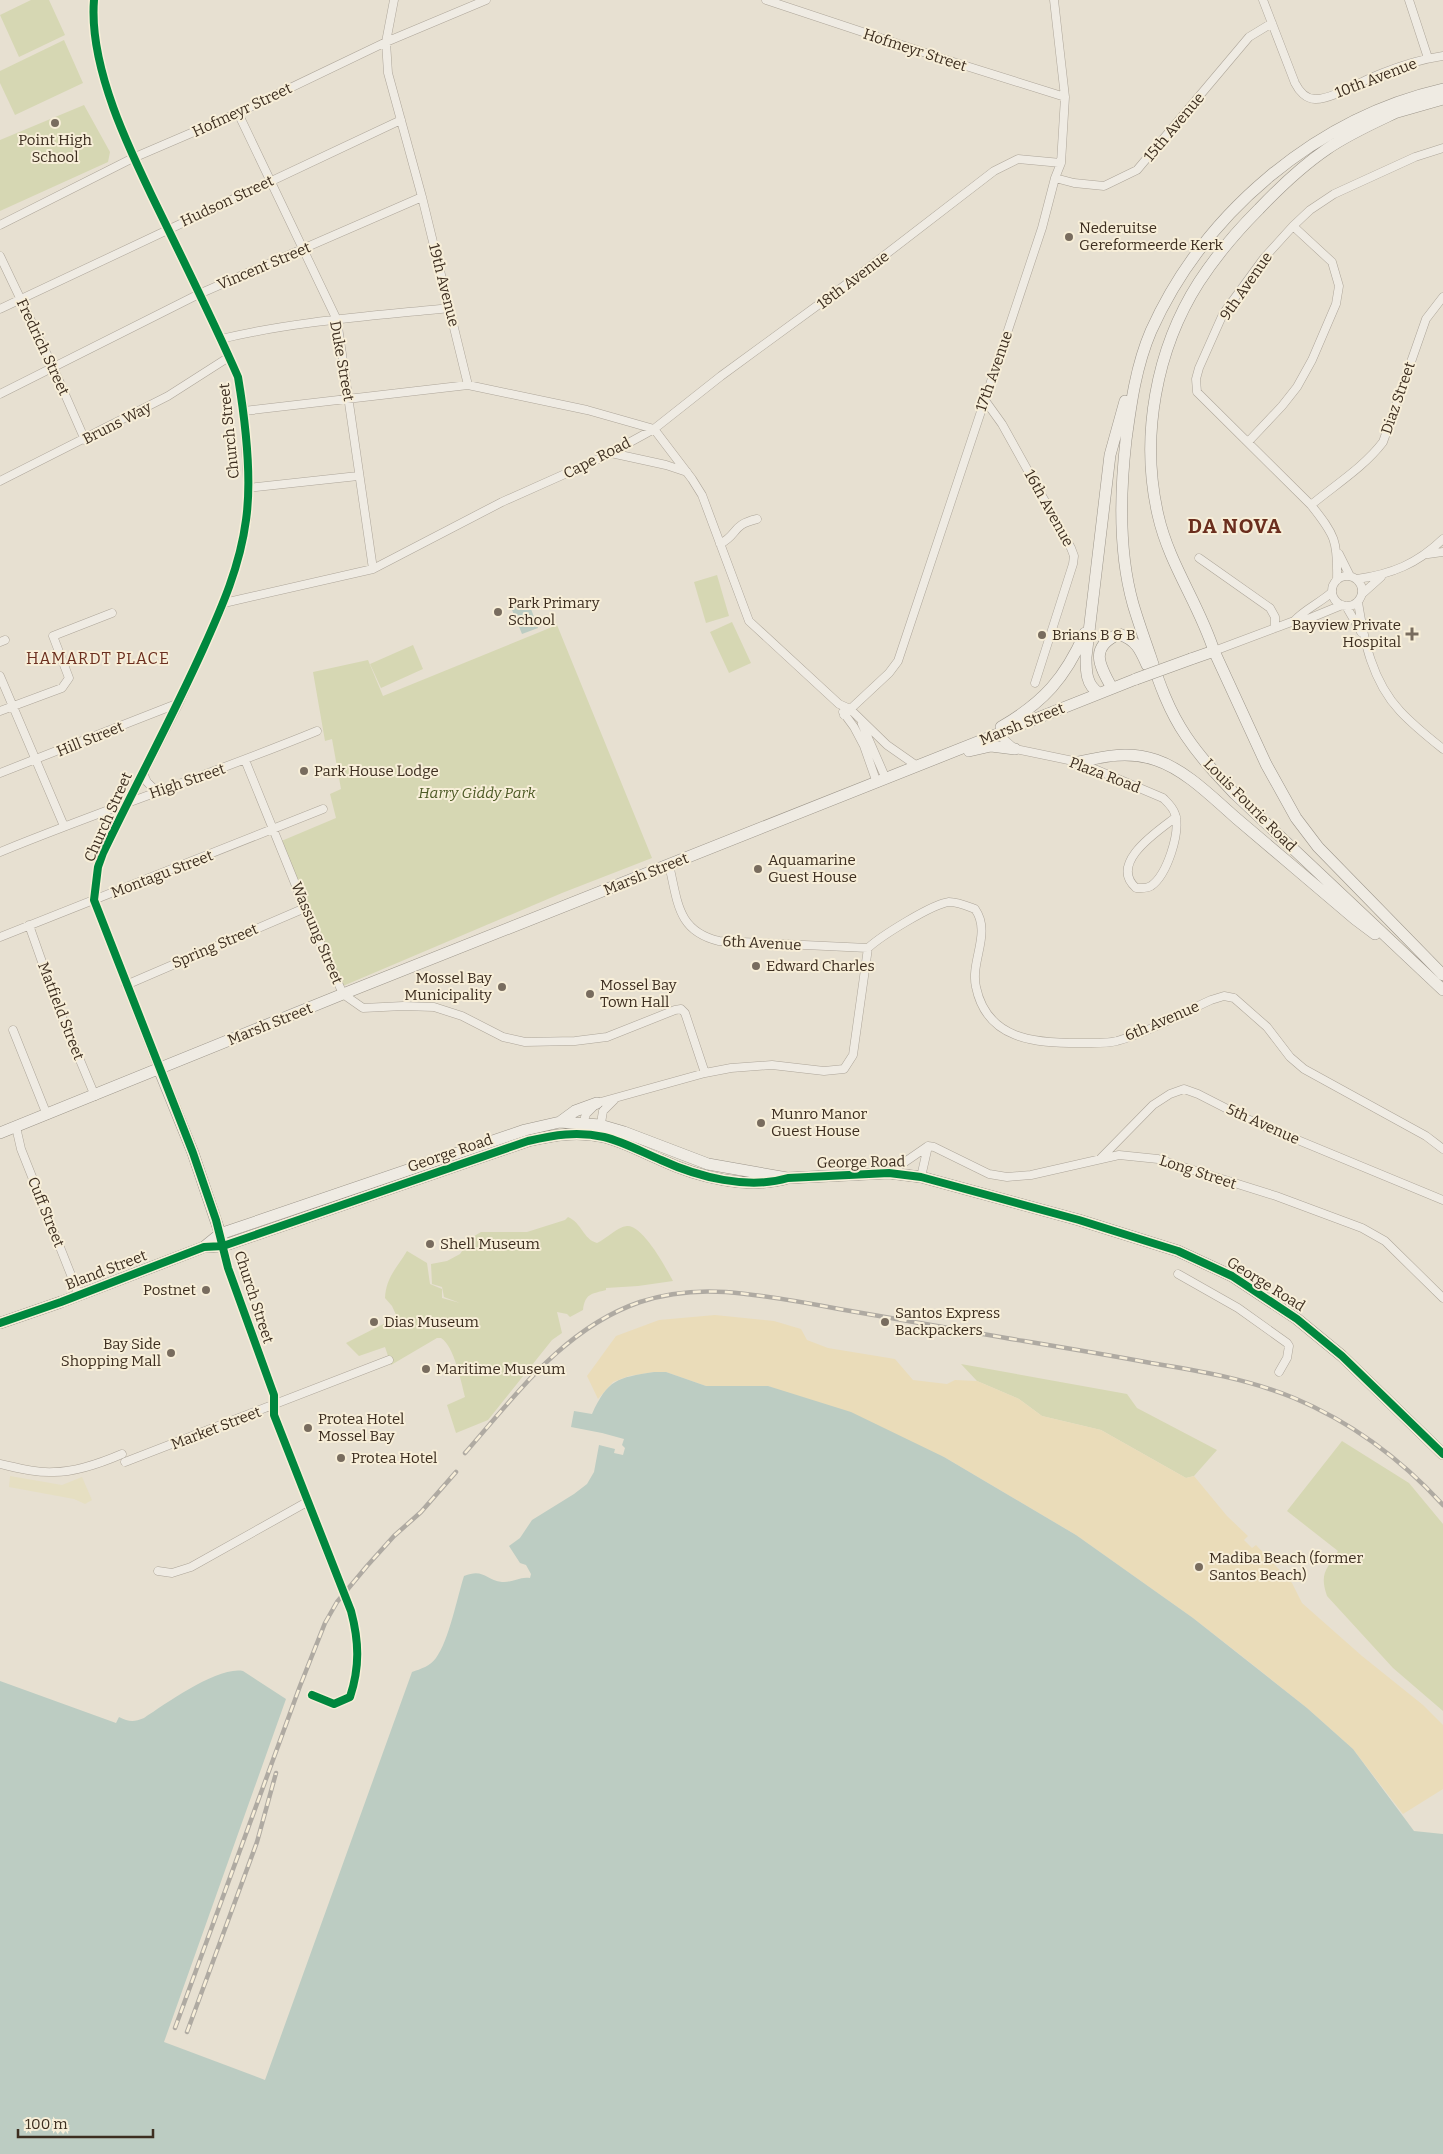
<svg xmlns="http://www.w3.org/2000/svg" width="1443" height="2154" font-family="Bitter,serif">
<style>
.farmland{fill:#e6dfc2}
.green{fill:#d6d7b3}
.sand{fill:#eadcb9}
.water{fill:#bcccc2}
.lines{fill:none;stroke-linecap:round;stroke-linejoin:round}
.street-casing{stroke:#ada599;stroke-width:9}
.secondary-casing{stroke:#9c958a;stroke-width:12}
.street{stroke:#efebe3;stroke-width:8}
.secondary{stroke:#efebe3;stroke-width:11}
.rail-casing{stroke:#afaaa2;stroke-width:4.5}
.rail{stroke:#f7eed8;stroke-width:2.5;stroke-dasharray:8;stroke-linecap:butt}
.street-bridge-casing{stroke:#ada599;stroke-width:9;stroke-linecap:butt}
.secondary-bridge-casing{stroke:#9c958a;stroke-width:12;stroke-linecap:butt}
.street-bridge{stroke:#efebe3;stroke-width:8}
.secondary-bridge{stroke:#efebe3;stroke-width:11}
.cycleway-casing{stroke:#f7eed8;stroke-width:11}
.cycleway{stroke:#00873e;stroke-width:8}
.poi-dot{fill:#786c5e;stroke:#f7eed8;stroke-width:2}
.labels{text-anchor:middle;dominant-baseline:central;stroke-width:4;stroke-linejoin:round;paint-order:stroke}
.street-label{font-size:15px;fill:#3d2e20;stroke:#f7eed8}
.poi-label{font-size:15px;fill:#3d2e20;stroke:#f7eed8;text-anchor:start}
.park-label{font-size:15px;font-style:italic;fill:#4d5a26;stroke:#f7eed8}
.neighbourhood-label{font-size:16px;letter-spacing:1px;fill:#6b2e1e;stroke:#f7eed8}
.district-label{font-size:20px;font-weight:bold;letter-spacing:1px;fill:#6b2e1e;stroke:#f7eed8}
</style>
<rect width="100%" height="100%" fill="#e7e0d1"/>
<path class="farmland" d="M10 1476 62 1485 82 1477 92 1500 85 1504 74 1499 9 1487Z"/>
<path class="green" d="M31 0H49L65 35 19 57 0 15Z
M64 40 83 83 15 115 0 83V71Z
M84 105 110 152 108 162 0 211V140Z
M717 575 729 616 706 623 694 582Z
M732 622 751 663 729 673 710 632Z
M557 625 652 858 562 893 343 986 279 842 336 818 330 794 341 789 332 739 325 741 313 672 368 660 383 696Z
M413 645 423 669 381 688 370 664Z
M568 1217C582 1223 583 1239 597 1243 606 1239 617 1227 627 1226 643 1225 666 1268 673 1281L638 1286 606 1288V1290C592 1294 585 1293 583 1310L570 1317 567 1314 557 1312 562 1333 552 1340 488 1420 456 1433 447 1405 465 1397C461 1381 454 1346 441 1338H437L391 1365 385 1347 359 1356 346 1343 397 1317 392 1306 385 1298C386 1277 397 1268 407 1251L427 1263 430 1284 442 1289V1298L460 1303 444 1297 442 1287 432 1284 431 1264 447 1261 460 1254 471 1238 481 1232H527L565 1220Z
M961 1364 1127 1394 1137 1408 1217 1450 1194 1476 1186 1478 1101 1430 1042 1416 1019 1399 977 1381Z
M1342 1441 1409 1483 1443 1524V1711L1393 1668 1327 1596C1319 1573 1327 1569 1338 1551L1287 1511Z"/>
<path class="sand" d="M715 1315 774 1321 801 1329 807 1340 828 1348 895 1359 913 1380 947 1384 955 1380 977 1381 1019 1399 1042 1416 1101 1430 1186 1478 1194 1476 1227 1516 1248 1536 1244 1540 1252 1548 1256 1545 1292 1583 1302 1603 1362 1656 1423 1705 1443 1725V1789L1403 1814 1353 1749 1307 1708 1243 1657 1193 1618 1076 1535 944 1457 768 1386H706L666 1372H654L629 1376 613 1382 598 1399 587 1376 616 1336 659 1320Z"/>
<path class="water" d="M527 598 538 628 522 634 510 605Z
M654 1372H666L706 1386H768L851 1412 944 1457 1076 1535 1193 1618 1307 1708 1353 1749 1414 1831 1443 1834V2154H0V1681L116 1723 119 1717C129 1722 134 1722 144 1718 167 1703 218 1666 243 1671L286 1699 164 2042 265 2080 412 1672C421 1669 430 1666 436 1658 449 1640 457 1598 464 1576 484 1568 485 1580 502 1582 512 1583 520 1576 530 1578L531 1574 526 1565 520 1563 509 1546 520 1538 532 1520 574 1494 587 1484 594 1472 599 1445 615 1449 614 1453 623 1455 625 1448 622 1445 624 1439 602 1433 571 1427 574 1411 592 1414C608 1379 617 1378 654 1372Z"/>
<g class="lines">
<defs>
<path id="street" d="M94 0C88 73 137 165 168 229 192 278 216 327 238 377L244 411 248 488 247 519 233 577 224 603 179 703 103 853 98 867 94 900 159 1069
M394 0 386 42 388 73 422 197 468 385
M766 0 947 60 1065 97
M1263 0 1295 83C1299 91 1306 99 1315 99 1331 100 1363 80 1380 74 1400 66 1422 59 1443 56
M1409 0 1428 58
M238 113 337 320 373 569
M1055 178 1074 183 1104 186 1137 170 1249 37 1272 23
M0 225 133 158 238 113 386 42 486 0
M0 256 53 367 85 440
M0 309 401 120
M221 339C295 321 374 316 449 308
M0 394 199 294 422 197
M984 399 1002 424 1071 548 1074 556 1073 564 1035 683
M244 411 468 385 587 410 654 429
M654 429 692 479 702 495 749 621 839 704 850 709 887 745 917 766
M1248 442 1282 406 1297 387 1312 360 1336 304 1339 286 1332 262 1293 226
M611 453 666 465 687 472
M0 481 168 396 229 357
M248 488 358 476
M1311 505C1335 485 1364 467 1383 442L1426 319 1443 297
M720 544C739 534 731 525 757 519
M1339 554 1350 576
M1428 554 1443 552
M1199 558 1270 608 1275 617V628
M1332 591a15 15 0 1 1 30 0a15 15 0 1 1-30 0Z
M1357 579C1392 574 1417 564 1443 539
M1337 580C1338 541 1335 535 1311 505L1197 392 1196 379 1199 368 1223 314 1264 258 1293 226 1310 210 1334 194 1415 157 1443 148
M1362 594 1381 577
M1358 602C1364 641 1372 681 1400 711 1413 725 1428 737 1443 749
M224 603 373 569 502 502 603 457 654 429 721 376 859 275 994 171 1018 159 1061 163
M1346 606 1361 632
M1294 621C1305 609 1320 603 1332 592
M0 642 5 640
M1214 651 1294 621H1303L1342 605
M0 676 64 826
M0 711 62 688 69 678 53 636 112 613
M843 712 854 727 864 746 877 783
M844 715 889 673 898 661 1042 228 1055 178 1061 163 1065 97 1054 0
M862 724 886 779
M998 734 1015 749 1078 762 1163 798C1168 803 1173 807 1175 814 1181 832 1167 875 1151 886 1146 889 1141 888 1136 888 1108 863 1158 831 1176 817
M245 760 305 908 343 994 363 1008 403 1006 434 1007 462 1016 503 1037 525 1042 575 1041 607 1037 675 1010 681 1009 685 1013 705 1073
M0 773 179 703
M143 773 147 782 157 792
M0 852C105 809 212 774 317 731
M669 865C678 902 677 931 719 941L868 948C881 936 932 904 949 902 958 902 967 906 975 909 992 933 970 961 976 987 987 1040 1035 1043 1079 1043 1091 1043 1105 1044 1117 1041 1149 1032 1180 1014 1211 1000L1224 996 1234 998 1267 1027 1290 1057 1304 1069 1426 1136 1443 1149
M29 925 59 1010 95 1096
M0 937 323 809
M126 985 305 908
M13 1030 47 1115
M16 1127 21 1149 79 1295
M582 1127 586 1114 597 1103 705 1073 731 1068 772 1065 824 1071 844 1069 853 1055 868 948
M600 1129 603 1111 614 1100
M1101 1158 1153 1105 1170 1094 1184 1089 1198 1094 1247 1119 1443 1200
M889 1173 928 1146 934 1147 989 1174 1007 1177 1031 1175 1119 1155 1158 1159 1276 1196 1362 1228 1385 1241 1443 1298
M921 1177 928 1146
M223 1246 228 1268 274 1395V1415L327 1552
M1178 1274 1238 1308 1287 1343 1289 1346 1287 1358 1279 1372
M125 1462 389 1360
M0 1464C18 1468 36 1473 54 1472 77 1472 101 1463 122 1454
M158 1571 172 1573 191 1567 307 1502
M312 1695 334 1704 350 1697C360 1667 359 1641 351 1611"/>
<path id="secondary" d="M1443 89C1316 118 1204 213 1151 331 1136 366 1131 403 1126 440 1120 493 1118 551 1133 604 1138 621 1144 638 1150 655 1159 683 1169 711 1186 736 1200 757 1217 775 1235 794L1443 990
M1401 110C1376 122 1350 133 1327 149 1302 166 1280 187 1259 209 1237 231 1216 256 1199 282 1156 349 1140 437 1158 515 1169 564 1199 604 1214 651L1266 764 1296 818 1318 847 1443 975
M1394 113 1443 99
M1191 659 1214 651
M1112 688C1099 665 1089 647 1119 634 1136 640 1140 649 1147 665
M1099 693C1086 685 1086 671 1086 657L1110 455 1125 401
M1001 727C1044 702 1065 678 1085 633
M969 751 991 746 1015 749
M1078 762C1105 756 1129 751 1156 760 1186 770 1213 798 1236 818 1276 852 1315 885 1355 919L1375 934
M159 1069 193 1153 222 1239
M560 1122 575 1111 597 1103
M0 1133 343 994 1136 679
M204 1247 220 1234 525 1130 560 1122 600 1125 624 1132 708 1164 787 1178
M0 1323 61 1302 204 1247 223 1246 528 1141C554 1135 577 1131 604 1137 624 1142 642 1152 661 1160 698 1177 748 1190 788 1178L889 1173 921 1177 1079 1220 1178 1251 1232 1276 1297 1319 1342 1356 1443 1454"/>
</defs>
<use href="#street" class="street-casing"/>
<use href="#secondary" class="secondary-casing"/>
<use href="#street" class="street"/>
<use href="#secondary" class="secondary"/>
<defs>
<path id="rail" d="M465 1453C516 1395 564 1328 640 1302 667 1293 697 1290 726 1292 764 1295 802 1302 839 1309 895 1319 950 1328 1006 1338 1054 1346 1103 1354 1151 1363 1200 1371 1248 1379 1294 1398 1351 1422 1401 1459 1443 1505
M175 2028 300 1686 325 1623 337 1602 367 1566 394 1536 421 1512 456 1472
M187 2032 257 1842 276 1773"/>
</defs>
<use href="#rail" class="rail-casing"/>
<use href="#rail" class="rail"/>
<defs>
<path id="street-bridge" d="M327 1552 351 1611"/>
<path id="secondary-bridge" d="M1136 679 1191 659"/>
</defs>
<use href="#street-bridge" class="street-bridge-casing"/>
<use href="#secondary-bridge" class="secondary-bridge-casing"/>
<use href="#street-bridge" class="street-bridge"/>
<use href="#secondary-bridge" class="secondary-bridge"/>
<defs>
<path id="cycleway" d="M94 0C88 73 137 165 168 229 192 278 216 327 238 377 245 419 252 478 246 520 240 566 222 607 203 649 172 718 136 784 103 853L98 867 94 900 193 1153 216 1220 228 1268 274 1395V1415L351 1611C359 1641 360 1667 350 1697L334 1704 312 1695
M0 1323 61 1302 204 1247 223 1246 528 1141C554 1135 577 1131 604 1137 624 1142 642 1152 661 1160 698 1177 748 1190 788 1178L889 1173 921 1177 1079 1220 1178 1251 1232 1276 1297 1319 1342 1356 1443 1454"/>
</defs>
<use href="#cycleway" class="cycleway-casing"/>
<use href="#cycleway" class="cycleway"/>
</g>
<g class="poi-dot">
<circle cx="55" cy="123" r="5"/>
<circle cx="1069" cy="237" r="5"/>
<circle cx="498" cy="612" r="5"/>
<path d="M1409.5 626.5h5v5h5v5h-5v5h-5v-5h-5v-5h5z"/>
<circle cx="1042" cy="635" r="5"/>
<circle cx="304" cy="771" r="5"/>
<circle cx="758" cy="869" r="5"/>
<circle cx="756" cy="966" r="5"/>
<circle cx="502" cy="987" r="5"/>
<circle cx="590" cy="994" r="5"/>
<circle cx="761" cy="1123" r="5"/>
<circle cx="430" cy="1244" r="5"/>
<circle cx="206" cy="1290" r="5"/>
<circle cx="374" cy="1322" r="5"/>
<circle cx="885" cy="1322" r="5"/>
<circle cx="171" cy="1353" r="5"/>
<circle cx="426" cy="1369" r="5"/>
<circle cx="308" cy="1428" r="5"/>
<circle cx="341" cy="1458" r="5"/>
<circle cx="1199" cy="1567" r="5"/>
</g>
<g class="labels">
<g class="street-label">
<text transform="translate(915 50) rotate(18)">Hofmeyr Street</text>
<text transform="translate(1376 78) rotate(-21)">10th Avenue</text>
<text transform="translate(242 110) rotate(-25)">Hofmeyr Street</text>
<text transform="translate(1174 127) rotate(-50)">15th Avenue</text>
<text transform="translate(227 201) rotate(-25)">Hudson Street</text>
<text transform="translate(264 266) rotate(-23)">Vincent Street</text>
<text transform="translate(853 280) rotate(-37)">18th Avenue</text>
<text transform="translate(444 285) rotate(76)">19th Avenue</text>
<text transform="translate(1246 286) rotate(-55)">9th Avenue</text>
<text transform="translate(43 347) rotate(65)">Fredrich Street</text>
<text transform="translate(342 361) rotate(80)">Duke Street</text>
<text transform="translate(994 371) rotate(-71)">17th Avenue</text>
<text transform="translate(1398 398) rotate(-71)">Diaz Street</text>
<text transform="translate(117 423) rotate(-27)">Bruns Way</text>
<text transform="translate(229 431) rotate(-96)">Church Street</text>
<text transform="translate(597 458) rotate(-27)">Cape Road</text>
<text transform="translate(1049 508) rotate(61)">16th Avenue</text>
<text transform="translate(1022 724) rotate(-22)">Marsh Street</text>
<text transform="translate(90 739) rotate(-22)">Hill Street</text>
<text transform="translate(1105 775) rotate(21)">Plaza Road</text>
<text transform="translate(187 781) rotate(-19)">High Street</text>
<text transform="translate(1250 805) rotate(45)">Louis Fourie Road</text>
<text transform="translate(108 817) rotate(-66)">Church Street</text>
<text transform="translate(162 874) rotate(-21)">Montagu Street</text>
<text transform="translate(646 874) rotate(-22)">Marsh Street</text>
<text transform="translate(317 933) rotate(67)">Wassung Street</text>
<text transform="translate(762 943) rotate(3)">6th Avenue</text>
<text transform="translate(215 946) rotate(-23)">Spring Street</text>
<text transform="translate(61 1011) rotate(69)">Matfield Street</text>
<text transform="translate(1162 1021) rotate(-23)">6th Avenue</text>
<text transform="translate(270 1024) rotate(-22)">Marsh Street</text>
<text transform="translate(1263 1124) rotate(24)">5th Avenue</text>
<text transform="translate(450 1153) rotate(-19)">George Road</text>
<text transform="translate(861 1162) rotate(-1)">George Road</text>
<text transform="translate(1198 1172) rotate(18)">Long Street</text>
<text transform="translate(46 1212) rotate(68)">Cuff Street</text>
<text transform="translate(106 1270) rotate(-21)">Bland Street</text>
<text transform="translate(1266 1284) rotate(32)">George Road</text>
<text transform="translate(254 1297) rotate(72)">Church Street</text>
<text transform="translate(216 1428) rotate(-21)">Market Street</text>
</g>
<g class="poi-label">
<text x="55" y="140" text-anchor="middle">Point High<tspan x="55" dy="17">School</tspan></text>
<text x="1079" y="228">Nederuitse<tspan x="1079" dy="17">Gereformeerde Kerk</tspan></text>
<text x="508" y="603">Park Primary<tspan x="508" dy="17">School</tspan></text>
<text x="1401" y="625" text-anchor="end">Bayview Private<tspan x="1401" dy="17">Hospital</tspan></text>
<text x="1052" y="635">Brians B &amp; B</text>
<text x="314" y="771">Park House Lodge</text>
<text x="768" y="860">Aquamarine<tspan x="768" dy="17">Guest House</tspan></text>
<text x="766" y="966">Edward Charles</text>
<text x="492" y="978" text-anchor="end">Mossel Bay<tspan x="492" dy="17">Municipality</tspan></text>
<text x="600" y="985">Mossel Bay<tspan x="600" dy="17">Town Hall</tspan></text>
<text x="771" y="1114">Munro Manor<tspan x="771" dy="17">Guest House</tspan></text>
<text x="440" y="1244">Shell Museum</text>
<text x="196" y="1290" text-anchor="end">Postnet</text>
<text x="895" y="1313">Santos Express<tspan x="895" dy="17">Backpackers</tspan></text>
<text x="384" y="1322">Dias Museum</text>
<text x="161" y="1344" text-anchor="end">Bay Side<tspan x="161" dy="17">Shopping Mall</tspan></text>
<text x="436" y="1369">Maritime Museum</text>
<text x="318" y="1419">Protea Hotel<tspan x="318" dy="17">Mossel Bay</tspan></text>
<text x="351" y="1458">Protea Hotel</text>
<text x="1209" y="1558">Madiba Beach (former<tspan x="1209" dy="17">Santos Beach)</tspan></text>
</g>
<g class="park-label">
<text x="477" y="793">Harry Giddy Park</text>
</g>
<g class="neighbourhood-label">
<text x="98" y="658">HAMARDT PLACE</text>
</g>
<g class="district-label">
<text x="1235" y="526">DA NOVA</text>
</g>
</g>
<path d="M18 2129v8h135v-8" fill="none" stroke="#3d2e20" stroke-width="2.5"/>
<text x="25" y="2129" font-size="15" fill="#3d2e20" stroke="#f7eed8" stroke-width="4" paint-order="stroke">100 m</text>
</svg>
